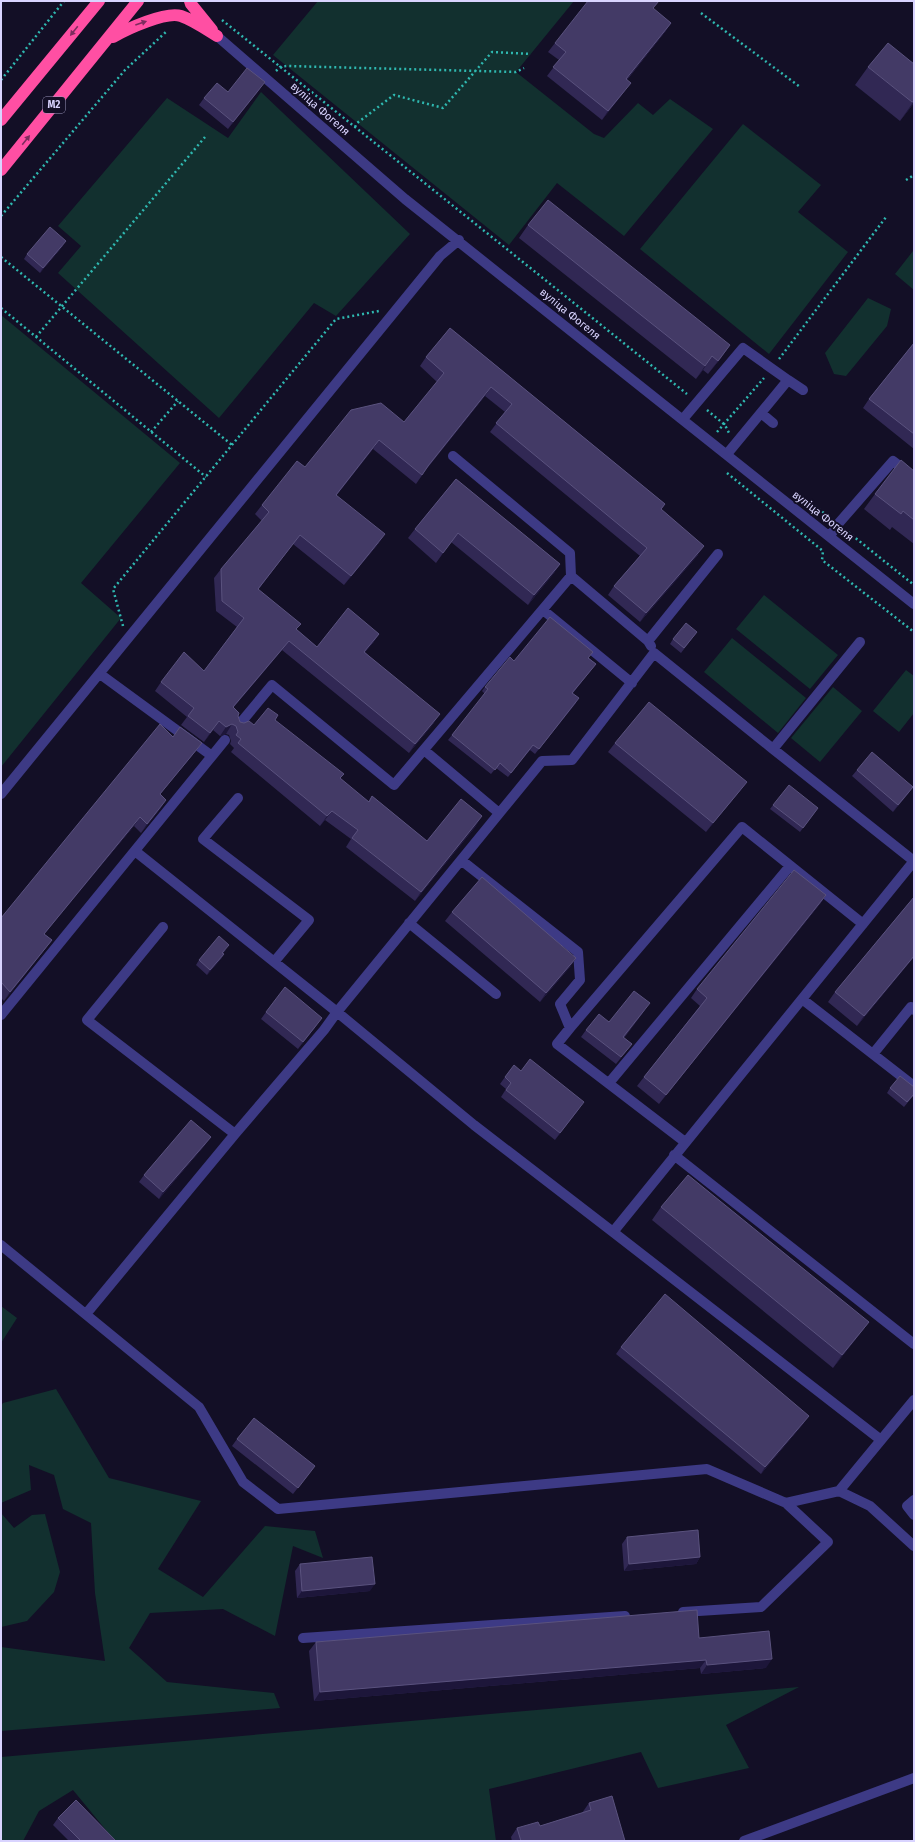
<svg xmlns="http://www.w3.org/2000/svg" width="915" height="1842" font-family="'Fira Sans',sans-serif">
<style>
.green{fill:#12302f}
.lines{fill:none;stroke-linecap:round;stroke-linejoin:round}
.path{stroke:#2fb8b0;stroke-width:2.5;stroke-dasharray:2 3;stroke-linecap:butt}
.minor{stroke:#3d3a85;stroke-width:10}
.highway{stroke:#ff4fa3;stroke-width:12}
.wall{fill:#312854}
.shaded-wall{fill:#1d163a}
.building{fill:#433a66;stroke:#5a527e}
.oneway{fill:#7d2c5e}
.labels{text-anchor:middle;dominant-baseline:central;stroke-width:4;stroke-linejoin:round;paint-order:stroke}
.shield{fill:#130f26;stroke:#9e99be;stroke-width:1}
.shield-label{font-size:10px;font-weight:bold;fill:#d9d4ff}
.street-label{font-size:11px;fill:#d9d4ff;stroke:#130f26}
</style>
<rect width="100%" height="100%" fill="#130f26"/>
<path class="green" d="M318 1H574L516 72 594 134 604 138 638 103 653 115 670 99 713 129 624 236 557 183 509 245 273 55Z
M261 92 410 234 336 316 314 303 219 418 58 273 81 246 58 226 167 98 228 138Z
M743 124 821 185 798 212 848 252 769 354 640 249Z
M913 251H914V290L895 274Z
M868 298 891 309 887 326 846 376 834 374 825 353Z
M1 315 180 463 81 583 121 618 1 767Z
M764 595 838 655 810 689 736 629Z
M732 638 806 698 778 733 704 672Z
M906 670 914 676V713L899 732 873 711Z
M833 687 862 711 820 762 791 738Z
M1 1306 17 1318 1 1343Z
M56 1389 109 1478 201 1501 158 1569 203 1597 265 1526 315 1531 323 1558 293 1546 275 1636 223 1609 150 1613 129 1648 167 1682 274 1693 280 1708 1 1731V1647L105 1661 95 1593 91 1523 63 1509 54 1475 29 1465 31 1490 1 1503V1406L3 1403Z
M1 1513 14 1528 32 1515 45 1514 60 1572 54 1592 27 1621 1 1627Z
M799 1687 726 1725 749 1768 658 1788 641 1752 489 1789 496 1841H115L73 1790 39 1811 23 1841H1V1757Z"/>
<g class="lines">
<path class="path" d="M701 13 800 87
M222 20 687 394
M276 71 280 67 287 66 516 72 524 68
M1 80 64 1
M355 127 357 123 394 95 443 108 492 52 531 54
M906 180 914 175
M1 216 125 70 167 31
M1 257 232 445
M1 308 206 477
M36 337 205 137
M779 359 886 217
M707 410 725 425 729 433
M151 432 178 401
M717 432 764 378
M727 473 823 551 822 560 914 632
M806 500 828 516
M848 532 914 585
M123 626 113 589 336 319 379 311"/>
<path class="minor" d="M217 36 405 199 914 604
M788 380 803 390
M761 413 773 423
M683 419 743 348 788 380 727 454
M453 456 570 553 571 576 648 641
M830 536 838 524 893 461 901 467
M543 610 632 683
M651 646 648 641 718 554
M238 726 272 685 394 785 571 576
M773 749 914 861
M424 750 499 813
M212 756 225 740
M1 794 440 256 459 240
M238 798 203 839 309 920 274 962
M135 851 337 1012 474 1125 613 1232
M461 860 578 952 580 980 560 1004 570 1028 557 1044 685 1142
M409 923 496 994
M163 927 87 1020 235 1134 324 1030 337 1012 542 761 572 760 654 653 773 749 860 642
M802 999 914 1086
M1 1015 212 756 100 674
M570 1028 742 827 863 924
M873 1054 911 1007 914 1010
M609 1083 790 866
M674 1155 914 1344
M1 1245 199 1407 243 1482 278 1509 707 1469 786 1503
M86 1314 235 1134
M881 1440 613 1232 914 861
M839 1491 914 1400
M914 1500 907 1506 914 1515
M683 1612 761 1607 828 1542 786 1503 839 1491 870 1506 914 1546
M303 1638 625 1616
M744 1841 914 1778"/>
<path class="highway" d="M190 1 191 4 212 30
M113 37C127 29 166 11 181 16 193 20 206 29 217 36
M1 120 99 1
M1 170 138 1"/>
</g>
<path class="wall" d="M659 1 653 9 671 23 665 32 627 80 624 92 602 120 547 76 559 60 548 52 555 43Z
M868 67 914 103 900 121 855 85Z
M260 89 228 129 199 105 204 98 228 92Z
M528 225 730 345 721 358 708 374 703 370 696 379 519 238Z
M63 246 40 273 24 259 27 254Z
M450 328 665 504 661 510 698 555 640 622 608 595 614 586 640 556 490 432 505 412 485 396 425 471 416 484 373 449 336 496 379 543 344 585 293 544 258 590 297 630 317 647 379 634 373 643 365 652 434 723 409 753 282 650 233 708 238 716 240 722 244 723 254 725 275 720 341 779 368 802 372 796 427 841 476 826 415 901 346 847 351 839 325 820 320 826 231 752 234 748 230 744 231 741 229 735 226 734 220 736 213 730 204 742 181 725 187 717 155 691 161 682 204 671 237 627 216 611 214 578 221 569 262 521 255 514 262 505 305 467 404 422 437 382 420 366 426 357Z
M914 343V449L863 408 869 399Z
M914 471V544L892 527 890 530 864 509 875 494Z
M456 479 560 564 554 573 528 605 451 542 436 563 408 538 415 529Z
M697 632 681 653 670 644 673 639Z
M589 658 596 664 573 693 576 703 535 754 530 750 508 777 496 768 491 774 448 740 485 694 482 691 485 687 514 661Z
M173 737 202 743 195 752 160 794 166 800 160 809 141 833 134 826 44 934 52 940 45 949 4 1001 1 998V918Z
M615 743 740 791 706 832 608 752Z
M857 770 913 787 908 794 893 812 852 776Z
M773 805 815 812 800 832 770 809Z
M826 895 820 904 659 1104 637 1086 644 1077 700 1006 691 998 697 989Z
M914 897V957L857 1026 828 1002 835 992Z
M452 912 576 958 570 967 540 1002 445 921Z
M226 950 223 953 224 954 221 959 207 975 196 965 199 960Z
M645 1010 624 1038 632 1044 616 1064 581 1037 586 1030Z
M266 1012 317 1025 298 1049 261 1019Z
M521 1071 579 1109 555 1140 501 1097 506 1089 500 1084 505 1077Z
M914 1087V1095L904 1107 887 1093 890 1088Z
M206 1144 159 1199 139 1182 144 1175Z
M661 1207 869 1322 859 1335 833 1368 652 1220Z
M621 1347 804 1423 761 1474 616 1354Z
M237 1439 315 1466 293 1494 232 1446Z
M627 1537 700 1557 696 1564 624 1571 622 1544Z
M300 1564 370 1591 297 1598 295 1571Z
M699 1638 766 1668 701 1674 700 1668 314 1701 309 1651 316 1642Z
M589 1803 625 1841H512L511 1837 517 1828 540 1826 582 1813Z
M58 1818 115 1841H69L53 1825Z"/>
<path class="shaded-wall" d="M671 23 665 32 620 88 626 79Z
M265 82 260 89 228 129 233 122Z
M631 83 624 92 602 120 608 111Z
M914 101V103L900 121Z
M66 241 63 246 40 273 43 268Z
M730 345 721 358 708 374 718 361Z
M712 356 703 370 696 379 705 366Z
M491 387 485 396 421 475 428 466Z
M379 440 373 449 329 504 336 495Z
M385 534 379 543 344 585 351 576Z
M704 546 698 555 640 622 646 613Z
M560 564 554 573 528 605 534 595Z
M379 634 373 643 358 661 364 652Z
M289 641 282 650 226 716 233 707Z
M579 698 576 703 535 754 539 749Z
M440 714 434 723 409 753 415 744Z
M219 721 213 730 204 742 210 733Z
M232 724 226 734 220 736 226 727Z
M202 743 195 752 153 803 160 794Z
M747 782 740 791 706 832 713 823Z
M913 787 908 794 893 812 898 805Z
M166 800 160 809 141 833 147 824Z
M332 811 325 820 320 826 327 816Z
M482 816 476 826 415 901 421 892Z
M140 817 134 826 37 943 44 934Z
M826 895 820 904 659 1104 666 1095Z
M52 940 45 949 4 1001 10 992Z
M224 954 221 959 207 975 210 970Z
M914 956V957L857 1026 864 1016Z
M576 958 570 967 540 1002 546 993Z
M322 1018 317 1025 298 1049 303 1042Z
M584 1102 579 1109 555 1140 560 1133Z
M211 1137 206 1144 159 1199 163 1192Z
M869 1322 859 1335 833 1368 842 1355Z
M809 1416 804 1423 761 1474 765 1467Z
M700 1557 696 1564 624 1571 629 1564Z
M375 1584 370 1591 297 1598 302 1591Z
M772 1659 766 1668 701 1674 707 1665Z
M706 1660 700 1668 314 1701 320 1692Z"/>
<path class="building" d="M588 1H659L653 8 671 23 626 79 631 83 608 111 553 67 566 52 555 43Z
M888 43 914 64V101L912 102 868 67Z
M247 68 265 82 233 122 204 98 217 83 228 92Z
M548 200 730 345 718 361 712 356 705 366 528 225Z
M50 227 66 241 43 268 27 254Z
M450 328 665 504 661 509 704 546 646 613 614 586 647 548 496 423 512 404 491 387 428 466 422 475 379 440 336 495 385 534 351 576 300 535 258 589 301 624 296 629 317 647 348 608 379 634 364 652 440 714 415 744 289 641 233 707 239 713 238 716 240 722 244 723 249 721 254 725 268 708 278 715 275 720 344 774 340 778 369 802 372 796 427 841 461 799 482 816 421 892 352 838 358 830 332 811 327 816 238 743 241 739 236 735 238 732 236 726 232 724 226 727 219 721 210 733 188 716 194 708 161 682 184 652 204 671 244 618 222 601 221 569 269 512 262 505 297 461 305 467 351 410 381 403 404 422 444 373 426 357Z
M914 343V434L869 399Z
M901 460 914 471V520L903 511 901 514 875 494Z
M456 479 560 564 534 595 458 533 443 553 415 529Z
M550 617 593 652 588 658 596 664 572 693 579 698 539 749 533 745 511 773 500 763 495 770 452 735 488 689 485 687 510 657 514 661Z
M686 623 697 632 684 648 673 639Z
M649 702 747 782 713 823 615 743Z
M160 724 173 737 180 727 202 743 160 794 166 800 147 824 140 817 44 934 52 940 10 992 1 982V918Z
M872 752 913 787 898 805 857 770Z
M789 785 818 808 803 828 773 805Z
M794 870 826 895 666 1095 644 1077 707 998 697 989Z
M482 877 576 958 546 993 452 912Z
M914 897V956L864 1016 835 992Z
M219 936 229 945 222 953 224 954 210 970 199 960Z
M285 987 322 1018 303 1042 266 1012Z
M634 991 650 1003 623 1037 632 1044 621 1057 586 1030 599 1014 609 1022Z
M530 1059 584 1102 560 1133 506 1090 511 1083 505 1077 514 1065 521 1071Z
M900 1076 914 1087V1094L907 1102 890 1088Z
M191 1120 211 1137 163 1192 144 1175Z
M688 1175 869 1322 842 1355 661 1207Z
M665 1294 809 1416 765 1467 621 1347Z
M254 1418 315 1466 298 1488 237 1439Z
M698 1530 700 1557 629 1564 627 1537Z
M372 1557 375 1584 302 1591 300 1564Z
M697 1610 699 1638 769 1631 772 1659 707 1665 706 1660 320 1692 316 1642Z
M612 1796 625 1841H521L517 1828 538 1822 540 1826 591 1810 589 1803Z
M76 1800 115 1840 114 1841H81L58 1818Z"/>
<defs><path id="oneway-solid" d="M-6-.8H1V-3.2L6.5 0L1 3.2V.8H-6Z"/></defs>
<g class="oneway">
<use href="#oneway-solid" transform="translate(141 23) rotate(-19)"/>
<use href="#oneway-solid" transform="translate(74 31) rotate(129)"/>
<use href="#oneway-solid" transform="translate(26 140) rotate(-51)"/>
</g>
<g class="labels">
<rect class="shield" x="43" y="97" width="22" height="16" rx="3"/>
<g class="shield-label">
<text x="54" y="105">М2</text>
</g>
<g class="street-label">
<text transform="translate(320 109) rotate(41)">вуліца Фогеля</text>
<text transform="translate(570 314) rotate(39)">вуліца Фогеля</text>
<text transform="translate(823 516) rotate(38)">вуліца Фогеля</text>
</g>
</g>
<rect width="915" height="1842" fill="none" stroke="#d9d4ff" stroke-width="4"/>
</svg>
